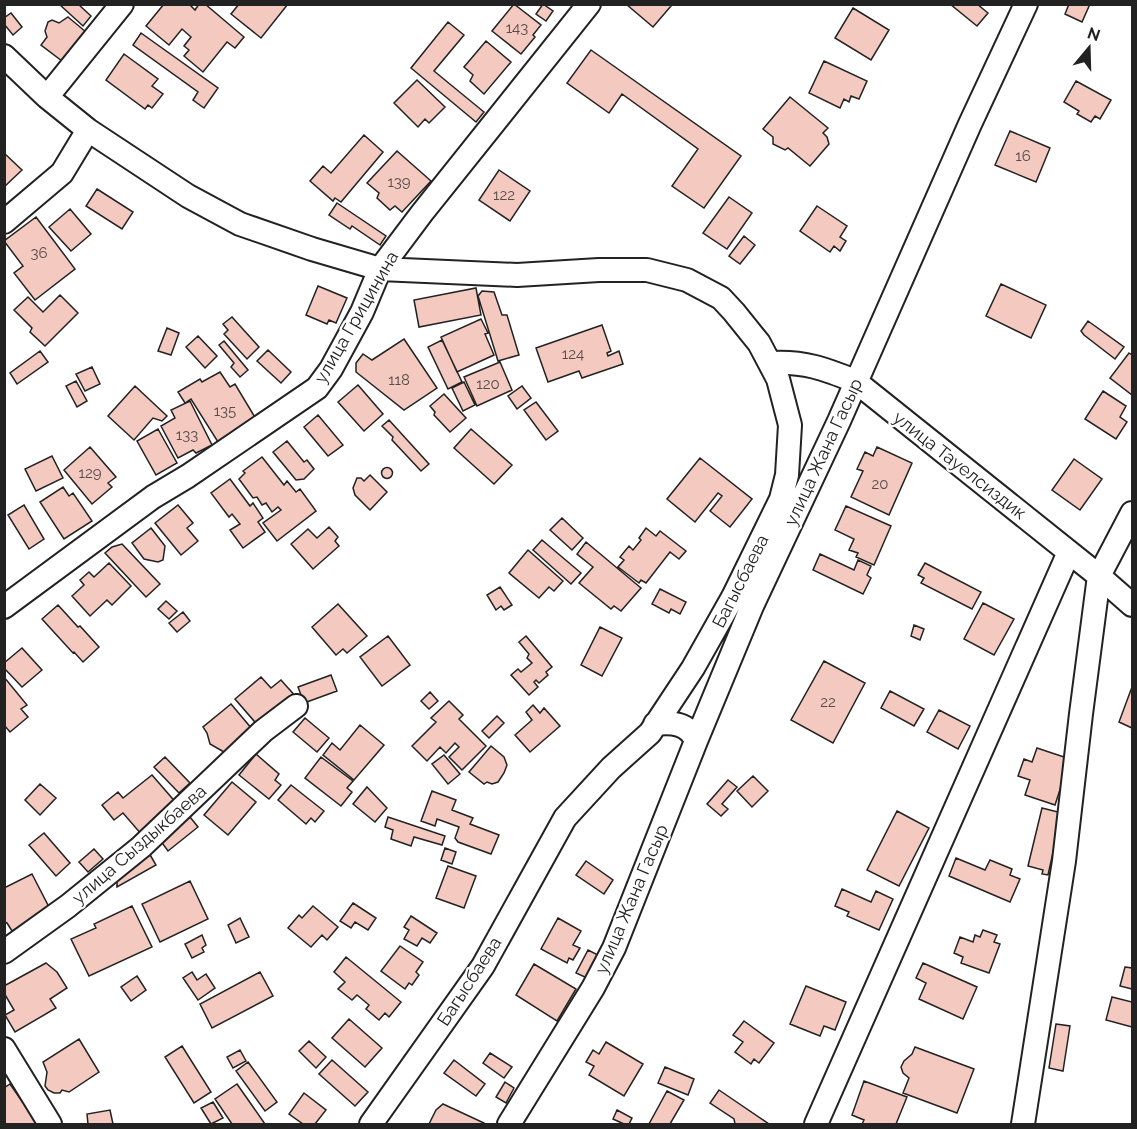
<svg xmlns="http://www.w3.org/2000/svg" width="1137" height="1129" font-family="Raleway,sans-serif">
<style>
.building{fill:#f3c9c0;stroke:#222;stroke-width:1.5}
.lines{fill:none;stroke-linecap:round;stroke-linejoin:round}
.minor-casing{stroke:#222;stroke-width:26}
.minor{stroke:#fff;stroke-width:22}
.labels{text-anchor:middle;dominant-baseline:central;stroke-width:4.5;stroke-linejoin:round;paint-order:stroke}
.number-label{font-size:15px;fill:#564c4a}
.street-label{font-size:18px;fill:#222;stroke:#fff}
</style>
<rect width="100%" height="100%" fill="#fff"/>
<path class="building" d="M59 4H78L91 16 83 26Z
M164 4H189L195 10 199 4H205L244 37 235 48 227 42 203 72 184 56 189 50 184 46 191 37 182 29 169 45 146 26Z
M239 4H288L261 38 231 14Z
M514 4 541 25 533 35 535 37 521 54 492 31Z
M543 4 553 11 546 21 536 14Z
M626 4H669L671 6 653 27Z
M950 4H977L988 13 977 26Z
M1069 4H1090L1082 22 1065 14Z
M853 8 889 30 871 60 835 38Z
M11 13 22 27 13 35 4 24V18Z
M68 17 86 32 62 61 41 45 47 37 45 31 48 22 52 20 59 23Z
M448 22 464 35 434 71 484 112 476 122 411 68Z
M141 33 218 88 204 108 193 100 198 92 133 45Z
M486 41 511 62 484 94 470 81 473 75 464 67Z
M591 50 741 156 704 208 672 186 698 149 622 94 609 113 567 83Z
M124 54 158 79 152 86 163 94 152 108 148 105 145 109 106 80Z
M824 61 867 81 859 99 851 96 849 102 844 99 840 108 809 93Z
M417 80 445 107 429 123 425 119 418 127 394 103Z
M1076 81 1111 100 1100 119 1095 116 1091 122 1077 114 1079 111 1064 102Z
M790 97 828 128 823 133 827 137 829 144 810 166 788 148 785 150 773 144V137L763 129Z
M1010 131 1050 148 1036 182 995 165Z
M364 135 383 152 341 202 335 198 333 201 310 181 323 166 331 173Z
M397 151 431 181 402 212 395 206 390 210 377 198 379 193 367 183Z
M4 153 22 170 4 187Z
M499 170 530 191 510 221 479 200Z
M97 189 133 212 122 229 86 206Z
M729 197 752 213 727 249 703 233Z
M337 203 386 236 380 245 352 226 350 229 329 215Z
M817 206 847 226 840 237 846 241 840 251 834 246 830 252 800 231Z
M70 209 91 234 71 251 49 227Z
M36 217 75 269 35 300 14 273 23 266 4 241Z
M744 236 755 245 740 264 729 256Z
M1001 284 1046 305 1031 338 986 316Z
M318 286 347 298 336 323 329 320 327 324 306 315Z
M476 288 481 315 419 327 414 300Z
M482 291 494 292 502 315H507L519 355 498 361 478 296Z
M60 295 78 313 45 346 30 332 32 328 14 310 28 297 43 312Z
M232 317 259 347 247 359 224 334 228 330 223 324Z
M481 319 488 333 485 334 494 355 457 372 441 337Z
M1088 321 1124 347 1115 359 1084 335 1081 331Z
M602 325 611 351 607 353 608 356 619 351 623 364 582 378 579 371 548 382 536 348Z
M167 328 179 333 171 355 158 351Z
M198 336 217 356 205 368 186 347Z
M404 339 437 388 404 410 356 372V363L363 354 372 360Z
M442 340 462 382 448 389 428 347Z
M224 341 248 370 240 377 231 367 234 363 219 345Z
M268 350 291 372 281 383 257 361Z
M40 351 48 362 17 384 10 373Z
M1129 353 1132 355V395L1110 378Z
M500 362 512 390 477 406 464 377Z
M92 367 100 384 85 391 76 374Z
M220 372 230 387 235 384 256 419 218 442 191 399 185 403 178 392 200 379 202 382Z
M76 381 87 401 77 407 66 386Z
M464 382 475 405 463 411 452 388Z
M358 385 383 414 364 431 338 402Z
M135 386 167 416 162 421 153 418 134 440 108 416Z
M522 386 531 398 517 409 508 396Z
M1103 391 1126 406 1120 417 1127 422 1116 439 1085 419Z
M444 394 466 418 450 432 434 415 435 412 430 406Z
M190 401 212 445 196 453 193 450 178 458 161 426 175 418 171 410Z
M536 402 558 431 546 440 524 410Z
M318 415 343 445 328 456 304 427Z
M389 420 429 464 421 471 392 440 393 437 382 426Z
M158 429 177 463 156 475 137 441Z
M471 429 512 465 494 484 454 448Z
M287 441 304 462 307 460 314 469 304 479 296 480 273 452Z
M90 447 116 477 108 483 112 487 92 504 64 470Z
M877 447 912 463 889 515 851 497 863 471 857 469 865 452 873 456Z
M52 456 63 478 36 491 25 469Z
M262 457 284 485 287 481 296 492 300 489 316 511 277 541 263 523 281 510 278 507 272 512 266 503 262 505 257 497 253 498 239 479 245 473 243 471Z
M700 458 752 499 730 527 710 511 722 496 718 493 695 522 667 499Z
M1074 459 1102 479 1080 510 1052 490Z
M381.5 473a5.5 5.5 0 1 1 11 0a5.5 5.5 0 1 1-11 0Z
M370 475 387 492 370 510 355 495 353 488 357 478H361L364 481Z
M230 479 250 506 253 503 263 518 258 522 265 532 243 548 230 530 240 524 232 514 229 517 211 493Z
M63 487 69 496 73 493 92 521 64 539 40 502Z
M24 505 44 539 29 549 8 515Z
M178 505 193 523 187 528 198 541 181 555 155 523Z
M846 506 891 526 874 565 856 557 858 553 849 550 854 539 835 530Z
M562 518 583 538 572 550 550 530Z
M329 527 338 537 335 541 339 546 313 569 291 544 308 529 317 538Z
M151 528 165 546 163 560 158 562 144 559 132 543Z
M646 528 656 536 660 531 686 551 679 559 670 552 646 583 641 580 639 583 618 567 624 560 620 557 629 546 633 550 641 540 639 538Z
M542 540 581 573 571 584 533 550Z
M586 542 641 588 621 611 614 606 611 609 579 583 593 567 577 554Z
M122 544 160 584 146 597 105 553 112 547Z
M528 550 563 581 554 591 549 587 539 598 509 573Z
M820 554 854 570 858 560 871 566 867 575 871 578 863 594 813 570Z
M109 563 131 586 112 605 107 600 90 616 72 596 84 585 80 580 89 572 94 577Z
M925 563 981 592 972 609 921 583 924 578 918 575Z
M500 587 512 605 504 610 501 606 496 610 487 595Z
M660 589 686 602 680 614 671 609 669 613 652 604Z
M166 601 177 611 169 619 158 609Z
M983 603 1014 619 994 655 964 639Z
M338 604 367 636 347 653 343 649 336 655 312 627Z
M58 605 78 627 80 626 99 647 83 662 74 652 73 653 42 619Z
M183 612 190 621 177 632 169 623Z
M914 625 924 629 920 640 911 636Z
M600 627 622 638 602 676 581 665Z
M388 636 410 665 382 686 360 657Z
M526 636 552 667 546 672 548 675 539 683 536 680 534 682 538 687 529 695 511 675 518 669 521 672 532 663 527 658 529 654 519 642Z
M22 648 42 670 22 687 4 668V663Z
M824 661 865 683 833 743 791 720Z
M331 675 337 691 304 703 298 687Z
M4 677 27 705 21 709 28 717 10 732 4 725Z
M261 677 271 688 281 680 297 698 261 729 235 699Z
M1132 687V728L1119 722Z
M890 691 924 709 914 726 881 708Z
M430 692 438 701 429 709 421 701Z
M449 701 463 715 459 719 486 746 462 770 449 757 459 747 455 743 446 753 440 747 427 761 412 746 436 722 431 718Z
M231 704 252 729 224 752 210 744 207 733 203 727Z
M533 705 540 713 544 708 560 726 530 752 515 735 532 720 526 712Z
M939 710 970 726 958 749 927 732Z
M497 716 504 723 489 738 482 731Z
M305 718 329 738 317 752 293 732Z
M360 725 384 745 354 780 323 755 332 743 340 750Z
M491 746 504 757 507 765 504 773 498 782 492 784 487 782 484 784 469 772Z
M1037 748 1070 759 1055 805 1025 795 1030 780 1018 776 1024 759 1032 762Z
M256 754 279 774 275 780 281 785 269 799 239 775Z
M444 755 460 774 448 784 432 764Z
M165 757 190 783 179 793 154 767Z
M321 757 353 781 347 788 352 792 341 806 305 778Z
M152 775 178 805 142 835 123 813 114 820 102 805 118 792 123 798Z
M753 776 768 791 752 807 737 791Z
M728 780 737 787 722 804 728 809 721 816 707 804Z
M232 782 256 802 228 835 204 815Z
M40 784 56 798 40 815 25 800Z
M291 785 324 811 315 822 311 818 306 824 278 800Z
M367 787 387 808 375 822 353 804Z
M432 791 456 800 452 810 473 818 470 824 499 835 491 854 458 842 455 838 459 827 437 819 435 826 421 821Z
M1042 808 1062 813 1048 875 1042 874 1043 870 1028 866Z
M897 811 929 828 899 886 867 870Z
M190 817 198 827 168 851 160 840Z
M388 817 445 836 442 845 414 837 411 846 391 839 393 830 385 827Z
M44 833 70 863 56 876 29 845Z
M445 848 456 852 452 864 441 860Z
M94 849 103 859 88 872 79 862Z
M149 853 156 865 117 887V875Z
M956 858 985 870 990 860 1012 869 1010 875 1020 879 1010 902 949 876Z
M586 861 613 880 604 894 576 875Z
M448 866 476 876 464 908 436 898Z
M32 874 51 911 12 931 7 923 4 922V888Z
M190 881 208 919 160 942 142 904Z
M842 889 871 902 876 891 893 899 879 930 847 916 849 912 835 906Z
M353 903 376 918 368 930 355 922 351 928 340 921Z
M132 906 152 947 89 976 71 939 96 928 94 924Z
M313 906 338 927 327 940 322 935 311 947 288 928 299 915 302 918Z
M411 916 437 933 430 943 422 938 417 946 404 939 409 930 404 927Z
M240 918 249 937 236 943 228 925Z
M558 918 581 931 573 945 580 948 573 960 569 958 567 963 541 949Z
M983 930 997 935 994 942 1000 944 989 973 961 963 963 957 954 953 960 937 973 942 975 935 980 937Z
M202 935 206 945 202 948 204 952 192 958 185 944Z
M400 946 423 962 416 972 419 975 412 985 409 983 405 989 381 971Z
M588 950 598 955 587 978 576 973Z
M346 957 401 1002 389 1017 385 1013 379 1020 366 1009 369 1005 357 995 352 1000 338 989 345 982 334 972Z
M46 963 57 972 67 988 50 999 56 1008 15 1032 5 1015 14 1010 4 993V986Z
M923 963 977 987 963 1019 919 999 926 983 916 978Z
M534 964 576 989 557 1021 516 995Z
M1125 967 1132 968V989L1120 986Z
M192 972 197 980 206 974 215 988 198 1000 183 978Z
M260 972 273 996 212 1028 200 1004Z
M137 976 146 990 131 1001 121 987Z
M806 986 846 1002 835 1030 824 1026 820 1036 790 1024Z
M1112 997 1132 1002V1027L1106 1020Z
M349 1019 382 1048 365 1067 332 1038Z
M744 1021 774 1043 759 1063 754 1059 751 1064 735 1052 743 1042 733 1035Z
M1056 1024 1070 1026 1063 1071 1049 1068Z
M79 1039 99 1072 69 1092 62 1090 60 1093H54L48 1090 45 1086 47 1072 43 1062Z
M309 1041 326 1057 316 1068 299 1051Z
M606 1042 643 1064 624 1096 589 1075 594 1066 586 1062 593 1050 599 1054Z
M182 1046 211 1092 194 1103 165 1057Z
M915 1047 974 1069 957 1113 903 1093 909 1078 903 1073 901 1067 904 1061 912 1054Z
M240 1050 246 1061 233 1068 227 1057Z
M490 1053 512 1067 504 1078 483 1063Z
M332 1060 368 1092 355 1106 319 1074Z
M454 1060 485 1084 476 1096 444 1073Z
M248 1062 277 1102 265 1111 236 1071Z
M665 1067 694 1079 688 1095 658 1083Z
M864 1081 907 1097 896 1124H862L864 1120 852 1115Z
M505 1082 514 1088 506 1103 496 1097Z
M10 1084 38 1124H4V1088Z
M237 1084 265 1124H232L215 1099Z
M719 1090 769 1124H735L734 1119 710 1103Z
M667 1091 684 1100 670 1124H649Z
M304 1093 326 1110 315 1124H303L289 1114Z
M213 1102 223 1118 211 1124 201 1108Z
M443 1104 484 1123V1124H429L436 1110Z
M110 1110 113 1124H88L87 1114Z
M617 1110 632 1118 629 1124H624L613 1119Z"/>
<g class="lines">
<defs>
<path id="minor" d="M4 56 47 97 88 130 188 196 240 224 312 249 380 269 517 275 599 270H647L687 280 721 298 734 312 759 343 778 379 790 425 787 475 781 499 733 597 693 668 650 733 611 768 565 818 483 966 371 1124
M47 97 122 4
M4 222 62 173 88 130
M771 363C804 361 825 369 855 381L1099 576 1132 605
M4 607 153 497 188 476 317 388 331 369 362 312 380 269 422 213 589 4
M655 724C672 722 689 723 696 741
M4 952 68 906 141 847 263 731 296 706
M4 1049 50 1124
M509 1124 593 988 614 948 696 741 752 606 839 421 970 124 1026 4
M816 1124 1069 552
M1023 1124 1064 861 1081 714 1099 576 1132 513"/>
</defs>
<use href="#minor" class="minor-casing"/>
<use href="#minor" class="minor"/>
</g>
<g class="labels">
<g class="number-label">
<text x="517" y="28">143</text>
<text x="1023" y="156">16</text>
<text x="399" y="182">139</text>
<text x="504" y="195">122</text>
<text x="39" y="253">36</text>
<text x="573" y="354">124</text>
<text x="399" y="380">118</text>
<text x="488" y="384">120</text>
<text x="225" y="411">135</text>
<text x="187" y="435">133</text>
<text x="90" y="473">129</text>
<text x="880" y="484">20</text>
<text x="828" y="702">22</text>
</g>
<g class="street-label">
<text transform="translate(356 317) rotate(-60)">улица Грицинина</text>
<text transform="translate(823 452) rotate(-65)">улица Жана Гасыр</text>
<text transform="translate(960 465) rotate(38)">улица Тауелсиздик</text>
<text transform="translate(740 581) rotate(-63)">Багысбаева</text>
<text transform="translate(139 844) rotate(-41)">улица Сыздыкбаева</text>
<text transform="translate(631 899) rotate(-67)">улица Жана Гасыр</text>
<text transform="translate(469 981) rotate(-57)">Багысбаева</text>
</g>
</g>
<rect width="1137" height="1129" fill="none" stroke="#222222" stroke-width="12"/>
<g transform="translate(1089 48) rotate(19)" stroke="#ffffff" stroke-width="4.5" paint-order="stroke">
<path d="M0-4.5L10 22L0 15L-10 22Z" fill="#222222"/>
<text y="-9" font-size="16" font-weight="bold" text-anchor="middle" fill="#222222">N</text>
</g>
</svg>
